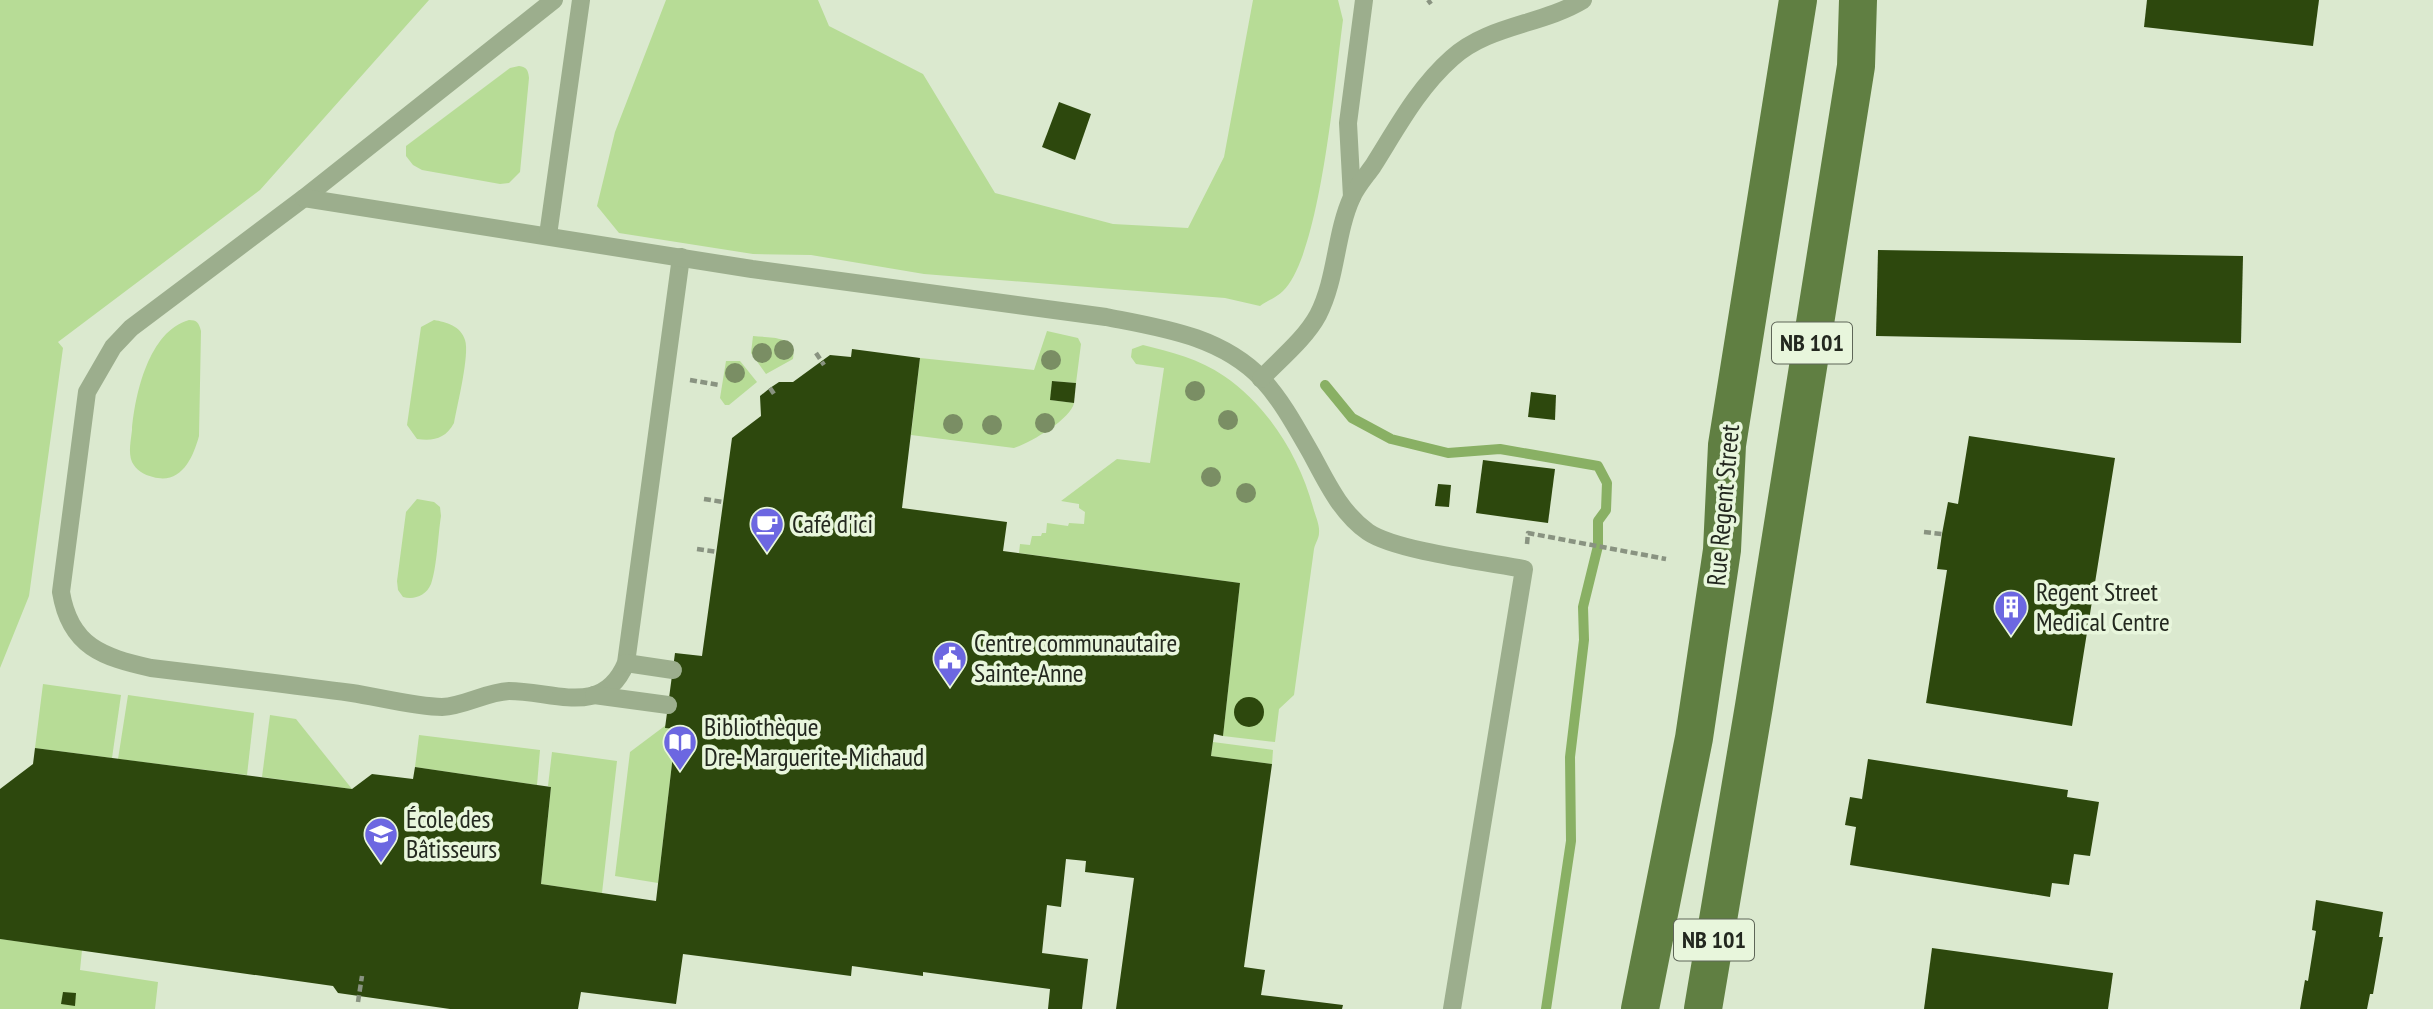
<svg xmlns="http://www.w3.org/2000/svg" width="2433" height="1009" font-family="'PT Sans Narrow',sans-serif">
	<rect width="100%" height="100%" fill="#dbe9cf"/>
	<g fill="#b7dc96">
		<polygon points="0,0 429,0 260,190 58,342 63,348 29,596 0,668"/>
		<path d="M666,0H818L829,26L923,74L995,193L1113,224L1188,228L1224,157L1253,0H1338L1343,20C1335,78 1321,254 1283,291C1277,297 1267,301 1260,306L1225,298L924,274L811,255L753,254L619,233L597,206L615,132Z"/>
		<path d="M519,66C527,67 528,70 529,78L520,172L509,183L500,184L422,170L413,165L406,156V146L510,68Z"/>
		<path d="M189,320C197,320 199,323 201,331L199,436C193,458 181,485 153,477C144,475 136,470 132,462C128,452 131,440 132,430C135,394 149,331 189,320Z"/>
		<path d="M434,320C446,322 461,326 465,340C470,354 457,406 454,423C445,439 434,441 417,439L407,425L421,327Z"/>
		<path d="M1047,331L1078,338L1081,344L1076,383L1052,381L1051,400L1074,403C1071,419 1030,443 1014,448L911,435L920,358L1034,370Z"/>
		<path d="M753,336C770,338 797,335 793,359L766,374L751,353Z"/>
		<path d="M1143,345C1172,352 1199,359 1224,376C1268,406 1299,456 1313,507C1315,515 1320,525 1319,533C1319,538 1315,544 1314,549L1294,695L1279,709L1275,742L1223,736L1240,583L1019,553L1020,544L1030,545L1032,536H1041L1042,533H1046L1047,523L1068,526L1069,523L1084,524L1085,512L1079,508V504L1061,501L1117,459L1150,463L1164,368L1136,364L1131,357L1132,349Z"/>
		<polygon points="726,361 740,361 757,382 729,405 725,405 720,398"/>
		<path d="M417,499L434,502L440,507L441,516C438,535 437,567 431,584C426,596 414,600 403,597L398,590L397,581L406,512Z"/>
		<polygon points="43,684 121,695 112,758 35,748"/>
		<polygon points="128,695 254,713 247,775 118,759"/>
		<polygon points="270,715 296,719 352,789 262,777"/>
		<polygon points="666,725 666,728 676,729 658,883 615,876 630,752"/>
		<polygon points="419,735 540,750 537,785 415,767"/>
		<polygon points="1213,742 1273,750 1272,764 1211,756"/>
		<polygon points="552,752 617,761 602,893 541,884 551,787 548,786"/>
		<polygon points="0,939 82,950 80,970 158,982 155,1009 0,1009"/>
	</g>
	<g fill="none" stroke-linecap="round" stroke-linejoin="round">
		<polyline stroke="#89b064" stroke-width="10" points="1325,385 1352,418 1391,439 1448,453 1500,449 1598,466 1607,483 1606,510 1598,521 1598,546 1583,607 1584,640 1570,757 1571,841 1546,1009"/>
	</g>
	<g fill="#2d480d">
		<polygon points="2147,0 2319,0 2313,46 2144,27"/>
		<polygon points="1059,102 1091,114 1075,160 1042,147"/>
		<polygon points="1878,250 2243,256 2241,343 1876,336"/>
		<polygon points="852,349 920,358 902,508 1007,522 1003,551 1240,583 1223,736 1214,734 1211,756 1272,764 1244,967 1265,970 1261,995 1343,1005 1342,1009 1116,1009 1134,878 1085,872 1086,861 1066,859 1061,907 1047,905 1042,953 1088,959 1082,1009 1048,1009 1050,989 923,972 923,976 852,966 851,976 683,954 676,1004 581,992 578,1009 450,1009 338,993 333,986 0,939 0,789 33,764 35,748 352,789 372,774 413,779 415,767 551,787 541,884 656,901 676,729 665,728 675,653 702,656 732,438 761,416 760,396 770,388 779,382 793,382 830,355 851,357"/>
		<polygon points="1052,381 1076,383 1074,403 1050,400"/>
		<polygon points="1531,392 1556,395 1555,420 1528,417"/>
		<polygon points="1969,436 2115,458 2072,726 1926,703 1947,570 1937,569 1942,534 1948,502 1958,504"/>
		<polygon points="1483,460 1555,469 1548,523 1476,513"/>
		<polygon points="1438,484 1451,485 1449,507 1435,506"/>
		<circle cx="1249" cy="712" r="15"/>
		<polygon points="1868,759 2068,790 2067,797 2099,802 2090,856 2074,854 2069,885 2052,883 2050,897 1850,865 1856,827 1845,825 1850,797 1862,799"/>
		<polygon points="2316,900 2383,912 2379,937 2383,937 2373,994 2370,994 2367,1009 2300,1009 2305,980 2308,981 2316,931 2312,930"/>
		<polygon points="1932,948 2113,973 2108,1009 1924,1009"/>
		<polygon points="63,992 76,993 75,1006 61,1004"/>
	</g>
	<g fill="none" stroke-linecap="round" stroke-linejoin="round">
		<g stroke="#899381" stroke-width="4.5" stroke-dasharray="7 3.5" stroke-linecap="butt">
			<polyline points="1428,0 1431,4"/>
			<polyline points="816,353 824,365"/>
			<polyline points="690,380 719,385"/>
			<polyline points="770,388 774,394"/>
			<polyline points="704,499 723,502"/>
			<polyline points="1924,532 1942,534"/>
			<polyline points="1527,544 1528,533 1666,559"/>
			<polyline points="697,549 717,552"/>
			<polyline points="358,1002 362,976"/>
		</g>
		<g stroke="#9cae8d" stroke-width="18">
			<path d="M554,0L304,198L131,328L113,347L87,392L61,592C70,647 103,657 151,668C218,676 285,684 352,693C378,697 417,707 442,707C465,706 486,692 509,691C554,691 603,718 626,663L681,257"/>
			<polyline points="1352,197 1348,123 1364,0"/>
			<path d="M304,198L752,269L1106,317C1162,328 1221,336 1262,379C1283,402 1297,429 1312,455C1327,483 1341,513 1368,532C1396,551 1487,562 1524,569L1452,1009"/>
			<polyline points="548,235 581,0"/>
			<path d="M1261,379C1280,359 1305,339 1318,315C1337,278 1335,234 1352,197C1357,186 1366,176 1373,166C1397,128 1418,88 1452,58C1488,25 1542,25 1583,0"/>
			<polyline points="626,663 673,670"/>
			<polyline points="594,695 668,705"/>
		</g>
		<g stroke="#607f42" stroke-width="38">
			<polyline points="1640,1009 1694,738 1722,550 1727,445 1798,0"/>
			<polyline points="1703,1009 1754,706 1856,66 1858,0"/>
		</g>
	</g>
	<g fill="#7a8e64">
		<circle cx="784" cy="350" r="10"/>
		<circle cx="762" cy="353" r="10"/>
		<circle cx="1051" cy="360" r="10"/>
		<circle cx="735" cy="373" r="10"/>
		<circle cx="1195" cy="391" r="10"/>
		<circle cx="1228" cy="420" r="10"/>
		<circle cx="1045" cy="423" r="10"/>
		<circle cx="953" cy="424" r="10"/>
		<circle cx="992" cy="425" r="10"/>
		<circle cx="1211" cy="477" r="10"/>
		<circle cx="1246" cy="493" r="10"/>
	</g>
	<defs>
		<g id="cafe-pin" transform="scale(1.75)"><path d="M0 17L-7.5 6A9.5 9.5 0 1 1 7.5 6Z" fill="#6c67e1" stroke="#e8f6dc"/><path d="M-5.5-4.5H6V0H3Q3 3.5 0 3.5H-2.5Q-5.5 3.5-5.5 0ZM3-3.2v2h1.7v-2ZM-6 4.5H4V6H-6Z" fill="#fff"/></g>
		<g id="building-pin" transform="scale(1.75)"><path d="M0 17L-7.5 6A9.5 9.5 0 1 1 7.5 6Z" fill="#6c67e1" stroke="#e8f6dc"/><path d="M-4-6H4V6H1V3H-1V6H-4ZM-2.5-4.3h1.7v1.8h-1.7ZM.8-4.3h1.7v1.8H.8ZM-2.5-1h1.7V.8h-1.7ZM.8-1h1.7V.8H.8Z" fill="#fff"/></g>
		<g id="civic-pin" transform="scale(1.75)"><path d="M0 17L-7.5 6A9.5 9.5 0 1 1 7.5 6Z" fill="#6c67e1" stroke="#e8f6dc"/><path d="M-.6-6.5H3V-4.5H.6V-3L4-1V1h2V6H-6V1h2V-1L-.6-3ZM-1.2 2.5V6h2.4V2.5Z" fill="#fff"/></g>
		<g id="library-pin" transform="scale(1.75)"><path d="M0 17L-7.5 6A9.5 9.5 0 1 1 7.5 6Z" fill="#6c67e1" stroke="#e8f6dc"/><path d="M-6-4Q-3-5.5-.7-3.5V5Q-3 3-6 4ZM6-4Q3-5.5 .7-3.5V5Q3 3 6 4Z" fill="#fff"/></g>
		<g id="school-pin" transform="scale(1.75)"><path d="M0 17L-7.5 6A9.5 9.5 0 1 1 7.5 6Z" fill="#6c67e1" stroke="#e8f6dc"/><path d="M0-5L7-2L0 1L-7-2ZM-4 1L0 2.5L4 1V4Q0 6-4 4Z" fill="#fff"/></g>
	</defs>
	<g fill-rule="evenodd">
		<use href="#cafe-pin" x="767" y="524"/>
		<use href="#building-pin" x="2011" y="607"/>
		<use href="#civic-pin" x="950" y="658"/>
		<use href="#library-pin" x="680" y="742"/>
		<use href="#school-pin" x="381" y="834"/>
	</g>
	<g text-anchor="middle" stroke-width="7" stroke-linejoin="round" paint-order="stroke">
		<g fill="#e8f6dc" stroke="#5e6658" stroke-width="2">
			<rect x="1772" y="322.5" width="80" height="41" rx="5"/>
			<rect x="1674" y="919.5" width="80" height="41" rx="5"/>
		</g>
		<g font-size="24" font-weight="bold" fill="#23281f">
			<text x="1812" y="351">NB 101</text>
			<text x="1714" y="948">NB 101</text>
		</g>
		<g font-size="26" fill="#23281f" stroke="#e8f6dc">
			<text transform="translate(1723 505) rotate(-85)" y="9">Rue Regent Street</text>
		</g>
		<g font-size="26" fill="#23281f" stroke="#e8f6dc" text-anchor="start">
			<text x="792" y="533">Café d'ici</text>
			<text x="2036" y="601">Regent Street<tspan x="2036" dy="30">Medical Centre</tspan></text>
			<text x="974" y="652">Centre communautaire<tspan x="974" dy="30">Sainte-Anne</tspan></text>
			<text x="704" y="736">Bibliothèque<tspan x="704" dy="30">Dre-Marguerite-Michaud</tspan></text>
			<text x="406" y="828">École des<tspan x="406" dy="30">Bâtisseurs</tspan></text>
		</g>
	</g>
</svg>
